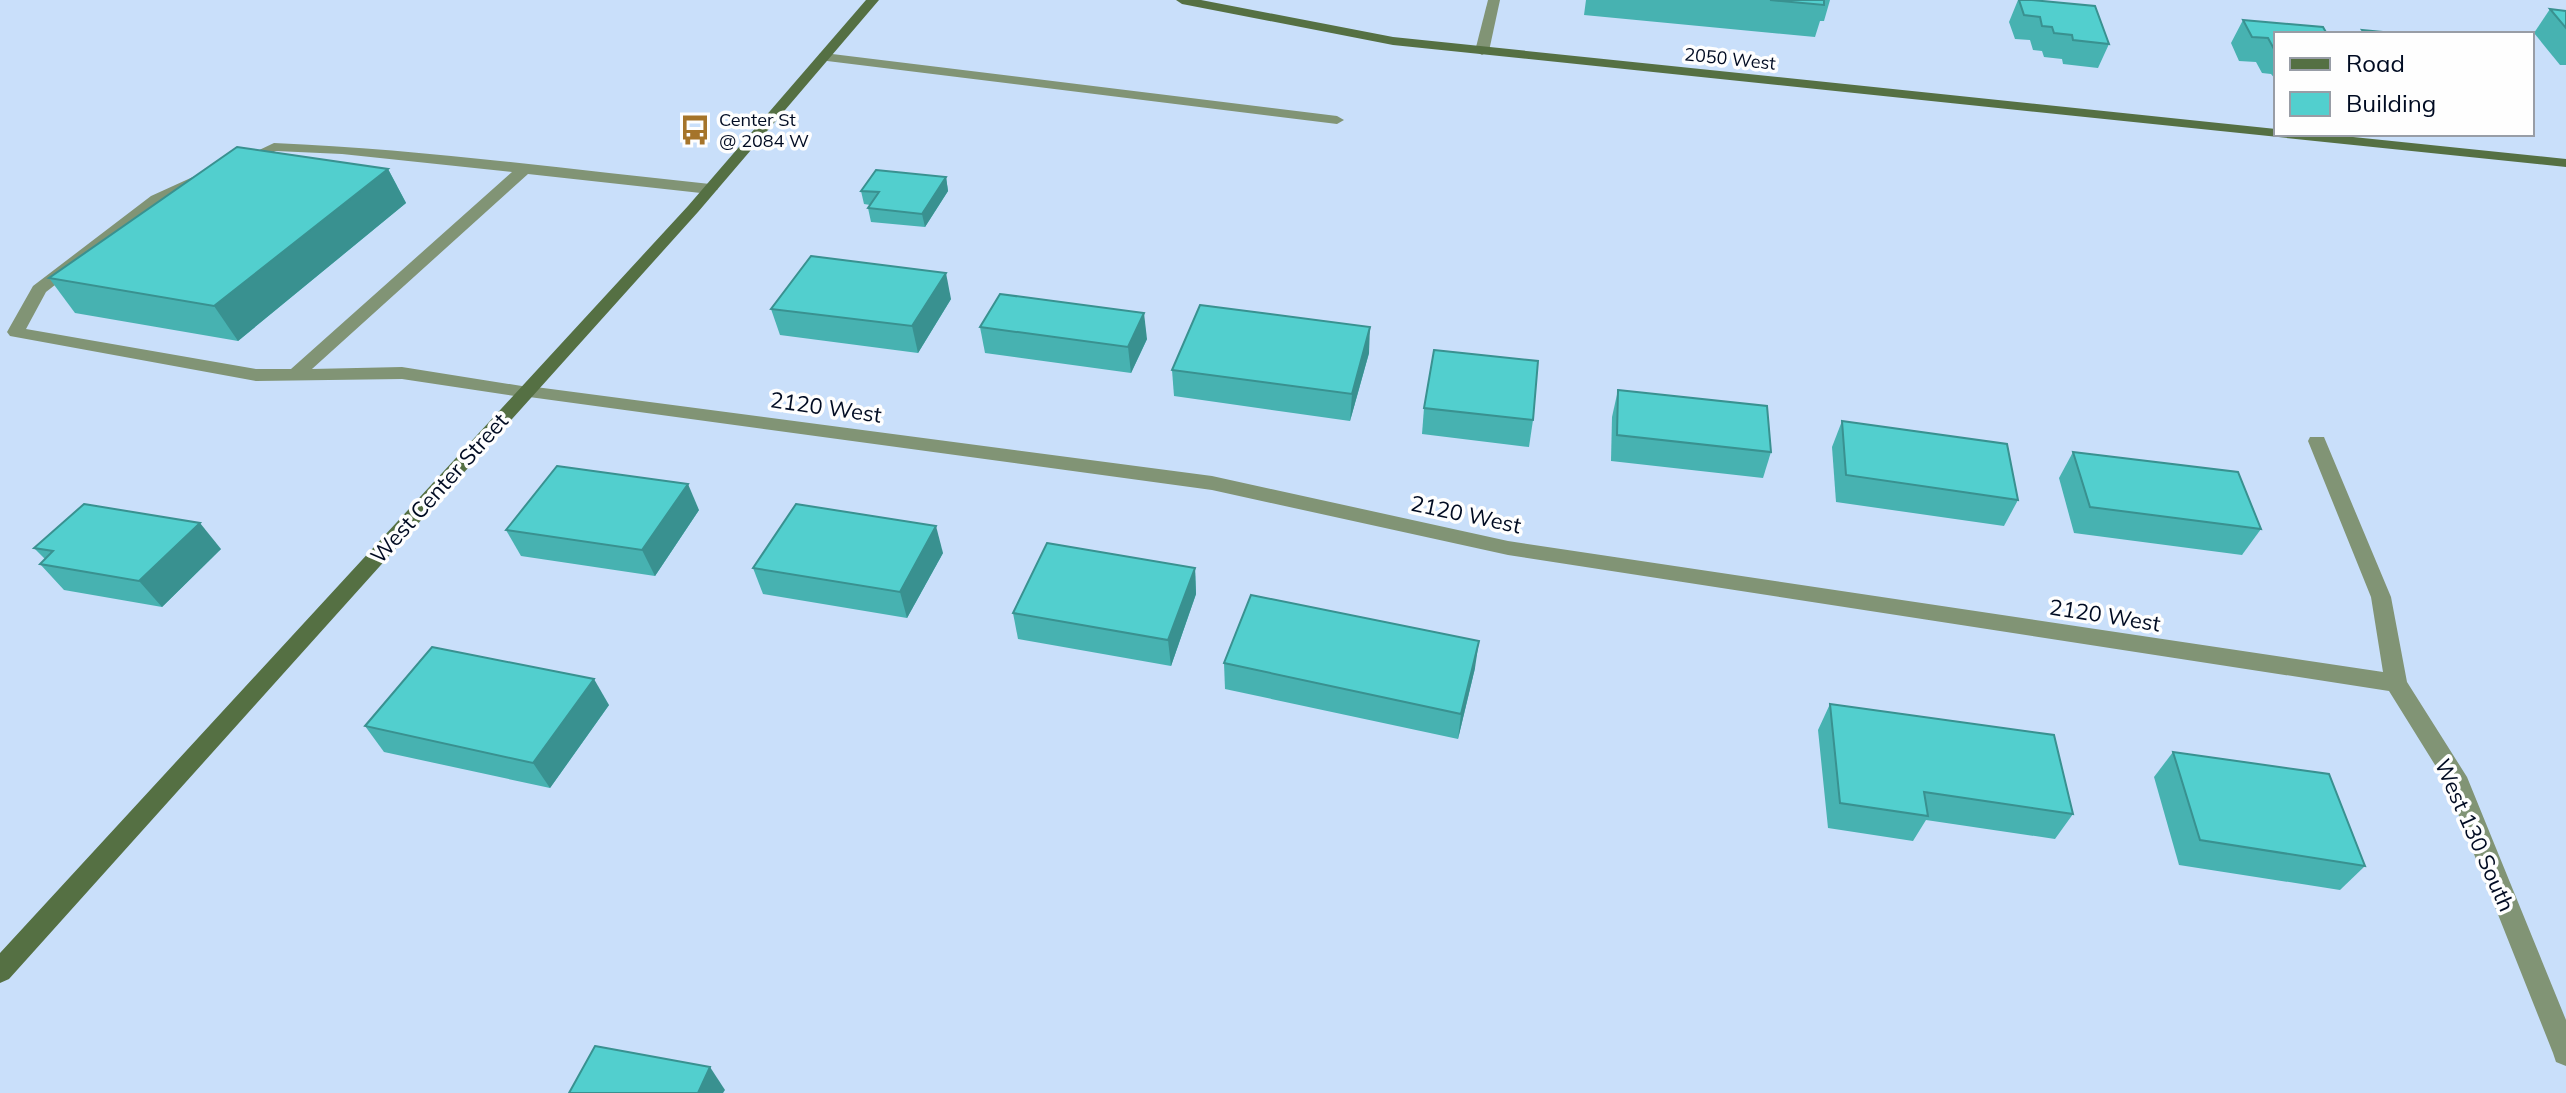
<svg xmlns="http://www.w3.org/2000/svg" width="2566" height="1093" font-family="Mulish,sans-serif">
	<rect width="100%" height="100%" fill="#c9dffa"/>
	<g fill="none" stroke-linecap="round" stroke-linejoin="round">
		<g fill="#819475" fill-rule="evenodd">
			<polygon points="824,53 1337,116 1344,120 1337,124 819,60 819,54"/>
			<path d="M274,143C420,149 565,169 710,184L718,189L710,194L528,174L312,369L402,367L534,388L537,392L528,398L402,379L256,381L10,336L7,332L33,286L151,196L195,176L203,181L200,184L161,202L46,292L26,329L256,369H291L512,172L342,154L276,151L243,165L236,161Z"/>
		</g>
		<g fill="#819475" fill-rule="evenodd">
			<polygon points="1488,0 1500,0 1489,51 1482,55 1475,51"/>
			<polygon points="528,386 1212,476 1508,541 2383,672 2371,597 2308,441 2310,437 2324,437 2391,597 2407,682 2467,777 2566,1020 2566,1066 2556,1062 2553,1053 2445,781 2389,691 1508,555 1212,490 522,396 519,392"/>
		</g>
		<g fill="#557043" fill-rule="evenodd">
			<polygon points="866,0 879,0 698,212 9,979 0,983 0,953 688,206"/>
			<polygon points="1176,0 1201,0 1393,37 2276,129 2276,134 2324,134 2566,159 2566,167 1393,45 1182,4"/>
		</g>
	</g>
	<g fill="#47b2b1">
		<polygon points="1586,0 1830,0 1824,21 1820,21 1815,37 1584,15"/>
		<polygon points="2018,0 2032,0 2109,44 2098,68 2063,64 2062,59 2044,57 2042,51 2033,50 2030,40 2015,39 2009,22"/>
		<polygon points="2550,9 2566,11 2566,65 2560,65 2534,33"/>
		<polygon points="2243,20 2276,34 2276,80 2271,74 2262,73 2256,62 2239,61 2231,43"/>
		<polygon points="388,169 406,203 238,341 75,313 49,278"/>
		<polygon points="946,177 948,191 925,227 871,222 868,208 870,205 864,204 861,191"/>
		<polygon points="951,299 918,353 780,335 771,309"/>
		<polygon points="980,327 1147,339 1131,373 985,353"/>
		<polygon points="1369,353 1350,421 1174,396 1172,370"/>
		<polygon points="1618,390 1771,452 1763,478 1611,461 1612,417"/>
		<polygon points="1424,408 1533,420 1529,447 1422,434"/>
		<polygon points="1842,421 2018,500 2004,526 1836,502 1832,447"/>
		<polygon points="2073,452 2261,529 2242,555 2074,533 2059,478"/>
		<polygon points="699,510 655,576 521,556 506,530"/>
		<polygon points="34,548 221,549 162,607 64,590 40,564 45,559"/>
		<polygon points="943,553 907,618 763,594 753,568"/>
		<polygon points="1195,568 1196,594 1171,666 1018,639 1013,613"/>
		<polygon points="1224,663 1475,668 1458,739 1225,689"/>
		<polygon points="1830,704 2073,814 2055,839 1926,820 1913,841 1828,828 1818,730"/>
		<polygon points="609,705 550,788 384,752 365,726"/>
		<polygon points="2173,752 2365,866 2340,890 2179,865 2154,777"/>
	</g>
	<g fill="#399190">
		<polygon points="388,169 406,203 238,341 214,306"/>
		<polygon points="946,177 948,191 925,227 922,214"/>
		<polygon points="946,273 951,299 918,353 912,326"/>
		<polygon points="1144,313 1147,339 1131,373 1128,347"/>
		<polygon points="1370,327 1369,353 1350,421 1352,394"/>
		<polygon points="688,484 699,510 655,576 642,550"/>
		<polygon points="200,523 221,549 162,607 139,581"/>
		<polygon points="936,526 943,553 907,618 900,592"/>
		<polygon points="1195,568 1196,594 1171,666 1168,640"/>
		<polygon points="1479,641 1475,668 1458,739 1461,714"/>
		<polygon points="594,679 609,705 550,788 533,763"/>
		<polygon points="710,1067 725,1090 723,1093 698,1093"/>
	</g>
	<g fill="#52cfce" stroke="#399190" stroke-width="2">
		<polygon points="1770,0 1824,0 1824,5"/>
		<polygon points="2019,0 2032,0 2095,6 2109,44 2073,40 2072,35 2054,33 2052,27 2042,26 2040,17 2024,15"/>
		<polygon points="2550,9 2566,11 2566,28"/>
		<polygon points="2243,20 2323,27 2327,34 2276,34 2276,49 2274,49 2268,38 2252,37"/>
		<polygon points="2362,30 2404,34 2365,34"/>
		<polygon points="237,147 388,169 214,306 49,278"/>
		<polygon points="876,170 946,177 922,214 868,208 879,192 861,191"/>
		<polygon points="811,256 946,273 912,326 771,309"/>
		<polygon points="1000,294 1144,313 1128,347 980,327"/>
		<polygon points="1200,305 1370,327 1352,394 1172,370"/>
		<polygon points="1434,350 1538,361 1533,420 1424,408"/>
		<polygon points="1618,390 1767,406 1771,452 1617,435"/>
		<polygon points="1842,421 2007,444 2018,500 1846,475"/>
		<polygon points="2073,452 2238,472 2261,529 2090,507"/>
		<polygon points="557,466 688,484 642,550 506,530"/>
		<polygon points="84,504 200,523 139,581 40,564 53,551 34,548"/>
		<polygon points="796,504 936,526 900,592 753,568"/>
		<polygon points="1047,543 1195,568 1168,640 1013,613"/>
		<polygon points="1251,595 1479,641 1461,714 1224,663"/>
		<polygon points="432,647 594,679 533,763 365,726"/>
		<polygon points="1830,704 2054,735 2073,814 1924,792 1928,816 1840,803"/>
		<polygon points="2173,752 2329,774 2365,866 2200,840"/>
		<polygon points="595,1046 710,1067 698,1093 569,1093"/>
	</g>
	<defs>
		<g id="bus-bare" transform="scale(2.4)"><path d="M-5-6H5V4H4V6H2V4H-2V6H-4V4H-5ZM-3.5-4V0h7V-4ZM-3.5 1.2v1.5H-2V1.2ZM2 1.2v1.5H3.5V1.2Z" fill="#a5742a" stroke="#fefefe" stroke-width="2.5" paint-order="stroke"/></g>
	</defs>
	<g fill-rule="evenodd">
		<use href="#bus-bare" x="695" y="130"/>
	</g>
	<g text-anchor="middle" stroke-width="7" stroke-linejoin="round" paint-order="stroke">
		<g font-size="18" fill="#000b22" stroke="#fefefe">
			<text transform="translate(1730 59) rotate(6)" y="6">2050 West</text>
		</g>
		<g font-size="18" fill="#000b22" stroke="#fefefe" text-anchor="start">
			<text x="719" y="126">Center St<tspan x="719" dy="21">@ 2084 W</tspan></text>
		</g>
		<g font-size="22" fill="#000b22" stroke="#fefefe">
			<text transform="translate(826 407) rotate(8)" y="8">2120 West</text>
			<text transform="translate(439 488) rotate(-48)" y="8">West Center Street</text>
			<text transform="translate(1466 514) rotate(12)" y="8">2120 West</text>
			<text transform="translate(2105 615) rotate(9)" y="8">2120 West</text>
			<text transform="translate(2475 835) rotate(66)" y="8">West 130 South</text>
		</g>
	</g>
	<rect x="2274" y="32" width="260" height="104" fill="#fefefe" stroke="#989da6" stroke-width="2"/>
	<rect x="2290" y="58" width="40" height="12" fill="#557043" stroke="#989da6" stroke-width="2"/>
	<text x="2346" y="72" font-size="24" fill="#000b22">Road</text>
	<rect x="2290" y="92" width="40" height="24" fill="#52cfce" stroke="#989da6" stroke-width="2"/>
	<text x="2346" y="112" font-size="24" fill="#000b22">Building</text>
</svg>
